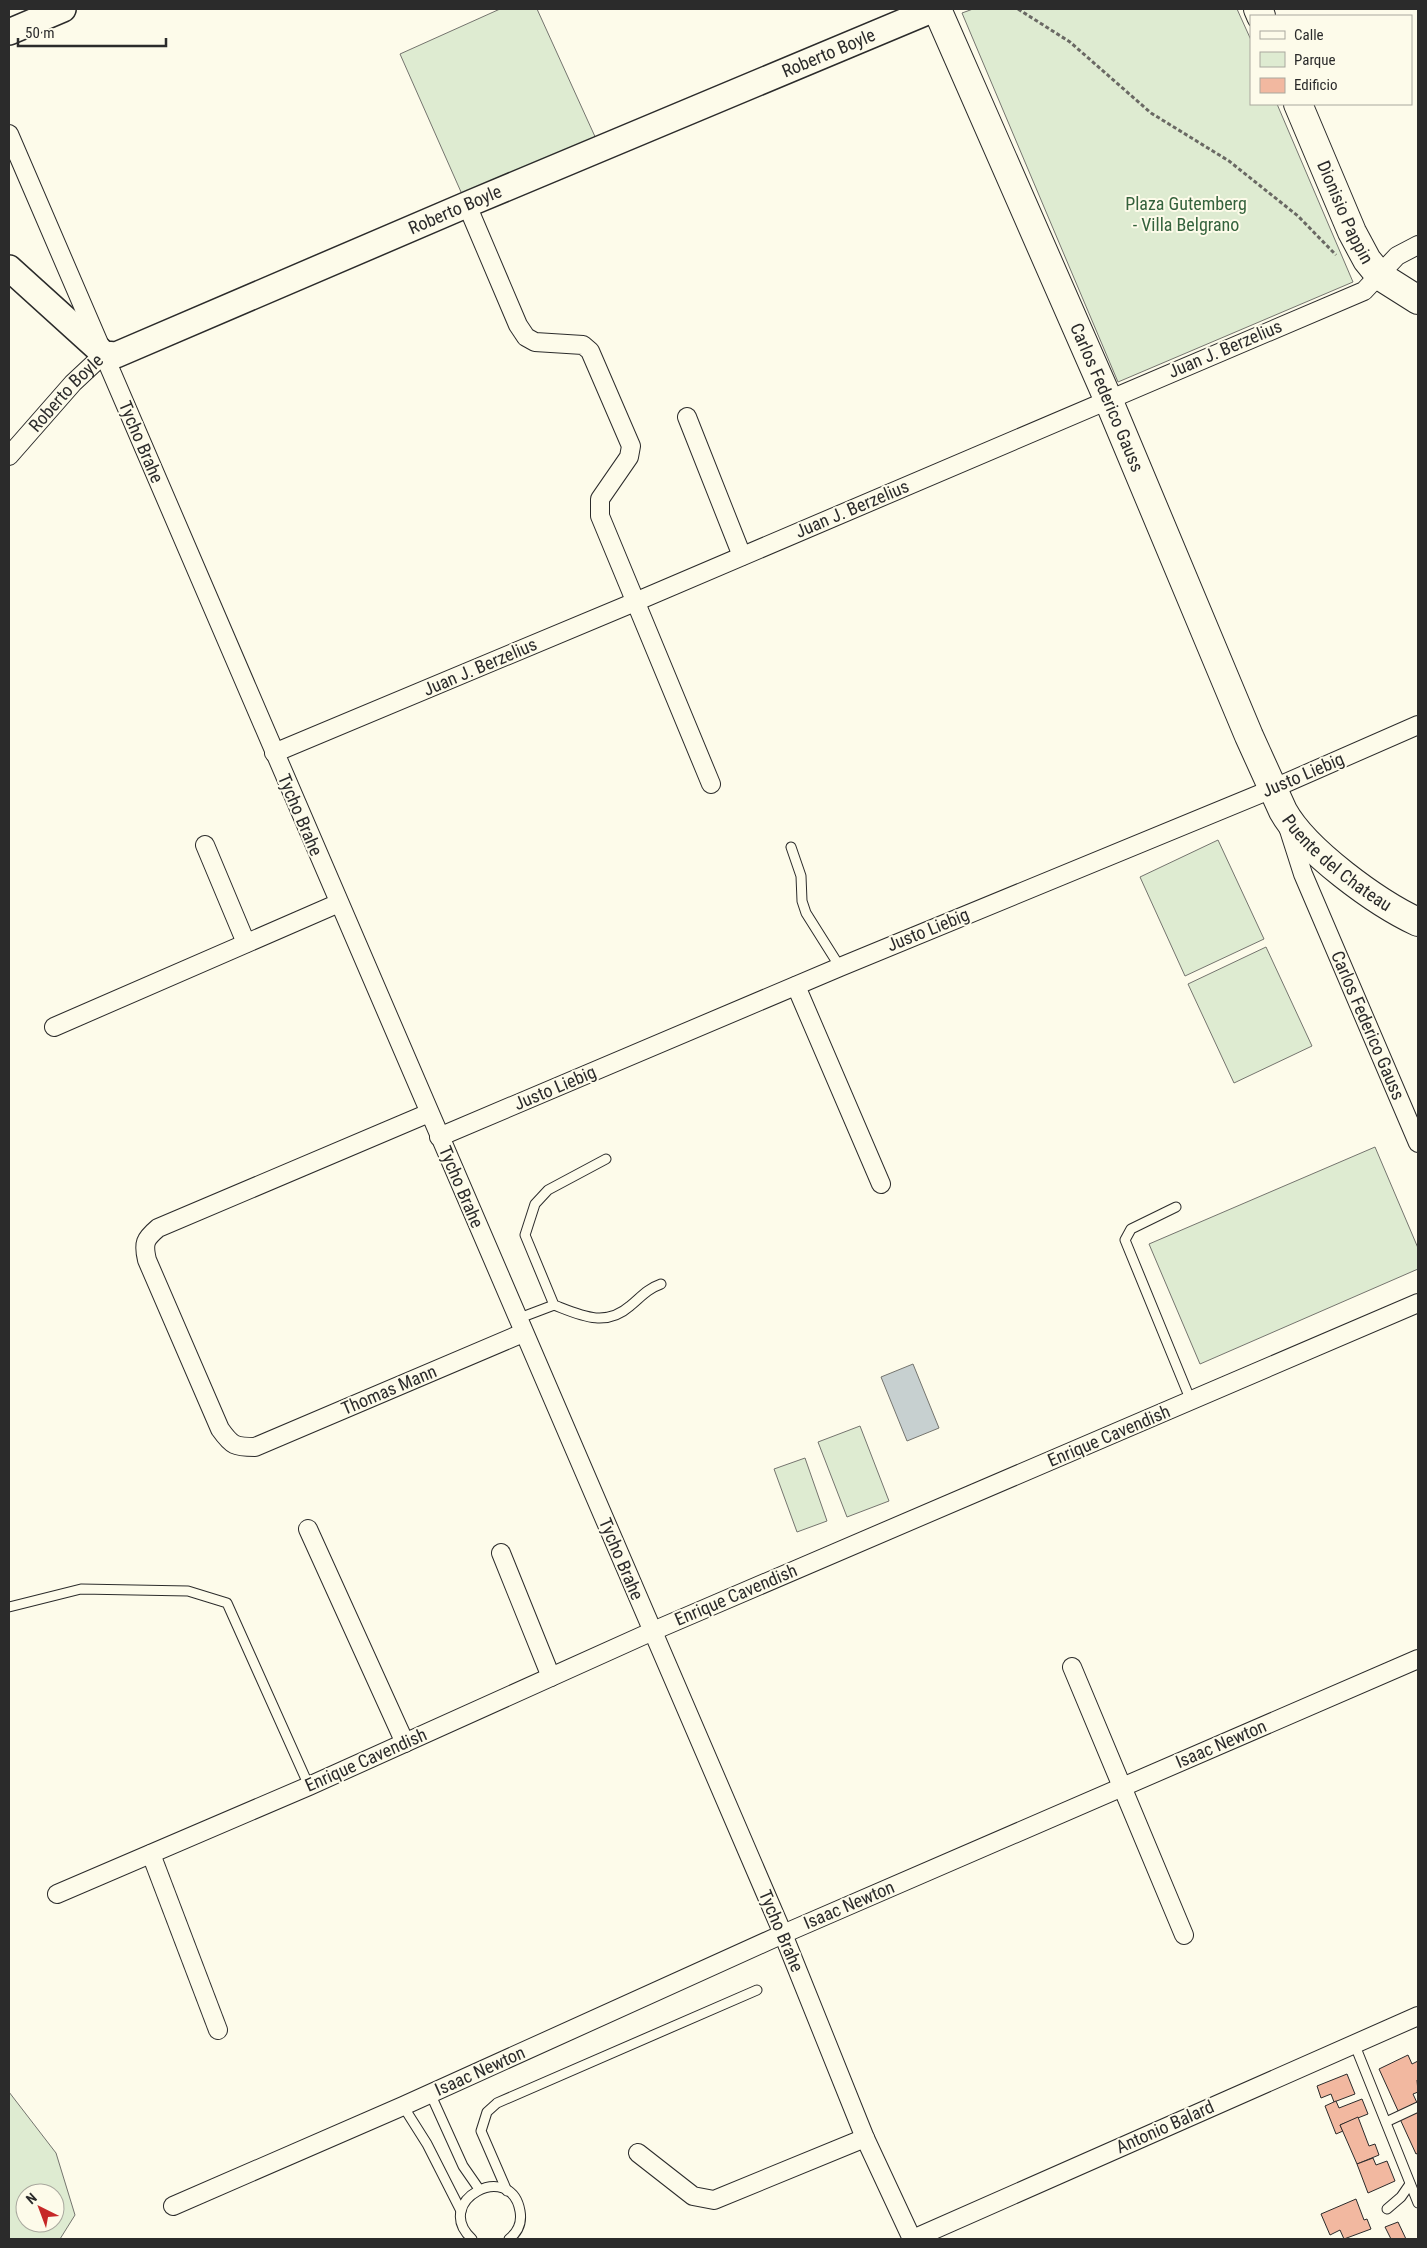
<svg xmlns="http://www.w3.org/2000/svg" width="1427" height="2248" font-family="'Roboto Condensed',sans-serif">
	<rect width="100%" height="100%" fill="#fdfbea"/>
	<g fill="#deebd1" stroke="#74746e" fill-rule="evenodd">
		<polygon points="500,9 537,9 597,141 465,201 400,54"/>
		<polygon points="973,9 1237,9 1251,40 1251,104 1277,104 1353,282 1118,382 962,13"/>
		<polygon points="1218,840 1264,939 1185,976 1140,877"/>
		<polygon points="1266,947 1312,1046 1234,1083 1188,984"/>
		<polygon points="1375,1147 1418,1248 1418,1269 1200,1364 1149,1244"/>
		<polygon points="860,1426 889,1501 847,1517 818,1442"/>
		<polygon points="805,1458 827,1521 797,1532 774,1469"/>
		<path d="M9,2092L56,2153L75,2215L60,2239H9ZM25,2193H55V2223H25Z"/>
	</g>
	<polygon fill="#c7d0d0" stroke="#74746e" points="913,1364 939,1428 907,1441 881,1377"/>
	<g fill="#f2b8a0" stroke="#2b2b2b">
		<polygon points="1408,2055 1412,2064 1418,2061 1418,2079 1417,2080 1418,2092 1413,2094 1418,2105 1399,2113 1379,2069"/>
		<polygon points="1347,2074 1355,2094 1334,2102 1331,2094 1321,2098 1317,2086"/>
		<polygon points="1362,2099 1368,2114 1340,2125 1343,2131 1336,2134 1325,2106 1336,2101 1339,2108"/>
		<polygon points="1418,2110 1418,2153 1416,2154 1400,2119"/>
		<polygon points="1358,2117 1369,2146 1375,2144 1379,2155 1357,2164 1340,2125"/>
		<polygon points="1373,2158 1376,2165 1387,2161 1395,2181 1368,2193 1357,2164"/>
		<polygon points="1356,2199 1364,2220 1367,2219 1371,2229 1344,2239 1340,2230 1330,2235 1321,2214"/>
		<polygon points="1398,2222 1406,2239 1391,2239 1385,2227"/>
	</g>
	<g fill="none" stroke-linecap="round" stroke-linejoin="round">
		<g stroke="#2b2b2b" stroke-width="11">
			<g id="service">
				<polyline points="791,847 801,876 802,901 806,913 840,967"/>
				<path d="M606,1159L548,1190L535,1204L525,1235L554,1305C580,1315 605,1328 630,1306C641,1297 647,1289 661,1284"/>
				<polyline points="1176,1207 1131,1229 1125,1240 1191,1401"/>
				<polyline points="517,1319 554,1305"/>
				<polyline points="9,1607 81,1589 188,1591 227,1603 309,1786"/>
				<polyline points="1354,2043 1418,2203"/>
				<polyline points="430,2093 463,2166 479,2189"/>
				<polyline points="403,2106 427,2144 461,2211"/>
				<polyline points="1386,2122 1418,2107"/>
				<polyline points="507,2191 481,2131 487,2112 497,2103 757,1990"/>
				<polyline points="1387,2209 1401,2197 1410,2184"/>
				<path d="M472,2239C431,2201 511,2159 520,2211C522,2222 518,2232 509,2239"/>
			</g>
		</g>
		<g stroke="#2b2b2b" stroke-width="20">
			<g id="minor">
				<polyline points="9,134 783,1934 865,2138 912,2239"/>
				<polyline points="467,205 518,325 526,337 535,342 583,345 590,351 631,446 629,457 600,499 600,516 711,784"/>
				<polyline points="687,417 742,556"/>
				<path id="s1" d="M9,456L73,383L104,354"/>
				<polyline points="274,753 635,602 1364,291 1397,256 1418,245"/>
				<path id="s2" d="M1288,827L1303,874L1418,1143"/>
				<polyline points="205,845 246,943"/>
				<polyline points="796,986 881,1184"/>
				<polyline points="54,1027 339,903"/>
				<path d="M429,1113L158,1228C145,1239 143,1243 147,1260L220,1429C232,1446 235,1447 255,1447L523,1333"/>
				<polyline points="439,1137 840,967 1272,789 1418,725"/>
				<polyline points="308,1529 405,1743"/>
				<polyline points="501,1553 551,1677"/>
				<polyline points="1072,1667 1184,1935"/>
				<polyline points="151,1854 218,2030"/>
				<polyline points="57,1894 309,1786 653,1631 1418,1303"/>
				<polyline points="638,2153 693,2196 714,2200 865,2138"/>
				<polyline points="173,2206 403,2106 783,1934 1418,1659"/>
				<polyline points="913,2239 1418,2016"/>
			</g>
		</g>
		<g stroke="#2b2b2b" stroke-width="28">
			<g id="secondary">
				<polyline points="9,32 63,9"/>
				<path id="s3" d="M9,268L104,354L116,355L473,202L934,9"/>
			</g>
		</g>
		<g stroke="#2b2b2b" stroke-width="30">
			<g id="primary">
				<path id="s4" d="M937,9L1108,399L1249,736L1283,811C1305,851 1377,903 1418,922"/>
				<polyline points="1258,9 1261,16"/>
				<path id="s5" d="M1298,104L1352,232L1367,260L1380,276L1418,300"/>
			</g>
		</g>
		<polyline stroke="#6a6964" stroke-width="3" stroke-dasharray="4 2.5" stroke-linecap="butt" points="1018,9 1070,42 1151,113 1229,161 1298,216 1336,255"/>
		<use href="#service" stroke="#fdfbea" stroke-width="9"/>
		<use href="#minor" stroke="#fdfbea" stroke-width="18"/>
		<use href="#secondary" stroke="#fdfbea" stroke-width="25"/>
		<use href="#primary" stroke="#fdfbea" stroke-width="28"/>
	</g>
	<g text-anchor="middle" stroke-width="4" stroke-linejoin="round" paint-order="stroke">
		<g font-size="18" fill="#2b2b2b" stroke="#fdfbea">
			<text dy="6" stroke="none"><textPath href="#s3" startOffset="914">Roberto Boyle</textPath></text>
			<text dy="6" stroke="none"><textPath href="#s3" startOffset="509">Roberto Boyle</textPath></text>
			<text dy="6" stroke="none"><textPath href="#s5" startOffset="118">Dionisio Pappin</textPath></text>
			<text transform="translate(1225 349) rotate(-23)" y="6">Juan J. Berzelius</text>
			<text dy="6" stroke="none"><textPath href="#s1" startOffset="85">Roberto Boyle</textPath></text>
			<text dy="6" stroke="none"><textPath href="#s4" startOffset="424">Carlos Federico Gauss</textPath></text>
			<text transform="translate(141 442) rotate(67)" y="6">Tycho Brahe</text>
			<text transform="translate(852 509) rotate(-23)" y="6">Juan J. Berzelius</text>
			<text transform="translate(480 667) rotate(-23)" y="6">Juan J. Berzelius</text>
			<text transform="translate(1303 775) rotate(-23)" y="6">Justo Liebig</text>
			<text transform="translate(300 815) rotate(67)" y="6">Tycho Brahe</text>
			<text dy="6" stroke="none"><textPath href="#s4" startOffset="949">Puente del Chateau</textPath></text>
			<text transform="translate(928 930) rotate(-22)" y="6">Justo Liebig</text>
			<text dy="6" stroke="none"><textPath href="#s2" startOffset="214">Carlos Federico Gauss</textPath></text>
			<text transform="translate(555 1088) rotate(-23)" y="6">Justo Liebig</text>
			<text transform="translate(461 1187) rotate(67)" y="6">Tycho Brahe</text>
			<text transform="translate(389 1390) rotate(-23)" y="6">Thomas Mann</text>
			<text transform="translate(1109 1436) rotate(-23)" y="6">Enrique Cavendish</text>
			<text transform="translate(621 1559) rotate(67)" y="6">Tycho Brahe</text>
			<text transform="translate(736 1595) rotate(-23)" y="6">Enrique Cavendish</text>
			<text transform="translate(1221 1744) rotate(-23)" y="6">Isaac Newton</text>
			<text transform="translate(366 1760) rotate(-24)" y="6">Enrique Cavendish</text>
			<text transform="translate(849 1905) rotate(-23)" y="6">Isaac Newton</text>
			<text transform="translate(781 1931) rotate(67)" y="6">Tycho Brahe</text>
			<text transform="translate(480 2071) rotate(-24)" y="6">Isaac Newton</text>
			<text transform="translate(1165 2127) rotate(-24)" y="6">Antonio Balard</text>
		</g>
		<g font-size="18" fill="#34623c" stroke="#fdfbea">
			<text x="1186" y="210">Plaza Gutemberg<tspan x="1186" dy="21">- Villa Belgrano</tspan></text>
		</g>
	</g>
	<rect width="1427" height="2248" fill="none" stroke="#2b2b2b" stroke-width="20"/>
	<rect x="1250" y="15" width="162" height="90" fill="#fdfbea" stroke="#a9a89e"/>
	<rect x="1260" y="31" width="25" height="8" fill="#fdfbea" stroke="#a9a89e"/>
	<text x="1294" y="40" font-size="15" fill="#2b2b2b">Calle</text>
	<rect x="1260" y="52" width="25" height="15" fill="#deebd1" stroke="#a9a89e"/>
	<text x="1294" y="65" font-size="15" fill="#2b2b2b">Parque</text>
	<rect x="1260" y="78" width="25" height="15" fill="#f2b8a0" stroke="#a9a89e"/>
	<text x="1294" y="90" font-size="15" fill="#2b2b2b">Edificio</text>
	<g transform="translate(40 2208) rotate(318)"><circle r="24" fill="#fdfbea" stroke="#a9a89e"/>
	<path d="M0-4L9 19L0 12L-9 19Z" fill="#c62828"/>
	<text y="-8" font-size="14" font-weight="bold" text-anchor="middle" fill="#2b2b2b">N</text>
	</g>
	<path d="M18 38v8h148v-8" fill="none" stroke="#2b2b2b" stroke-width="2.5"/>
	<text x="25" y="38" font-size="15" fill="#2b2b2b" stroke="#fdfbea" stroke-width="4" paint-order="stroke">50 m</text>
</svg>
